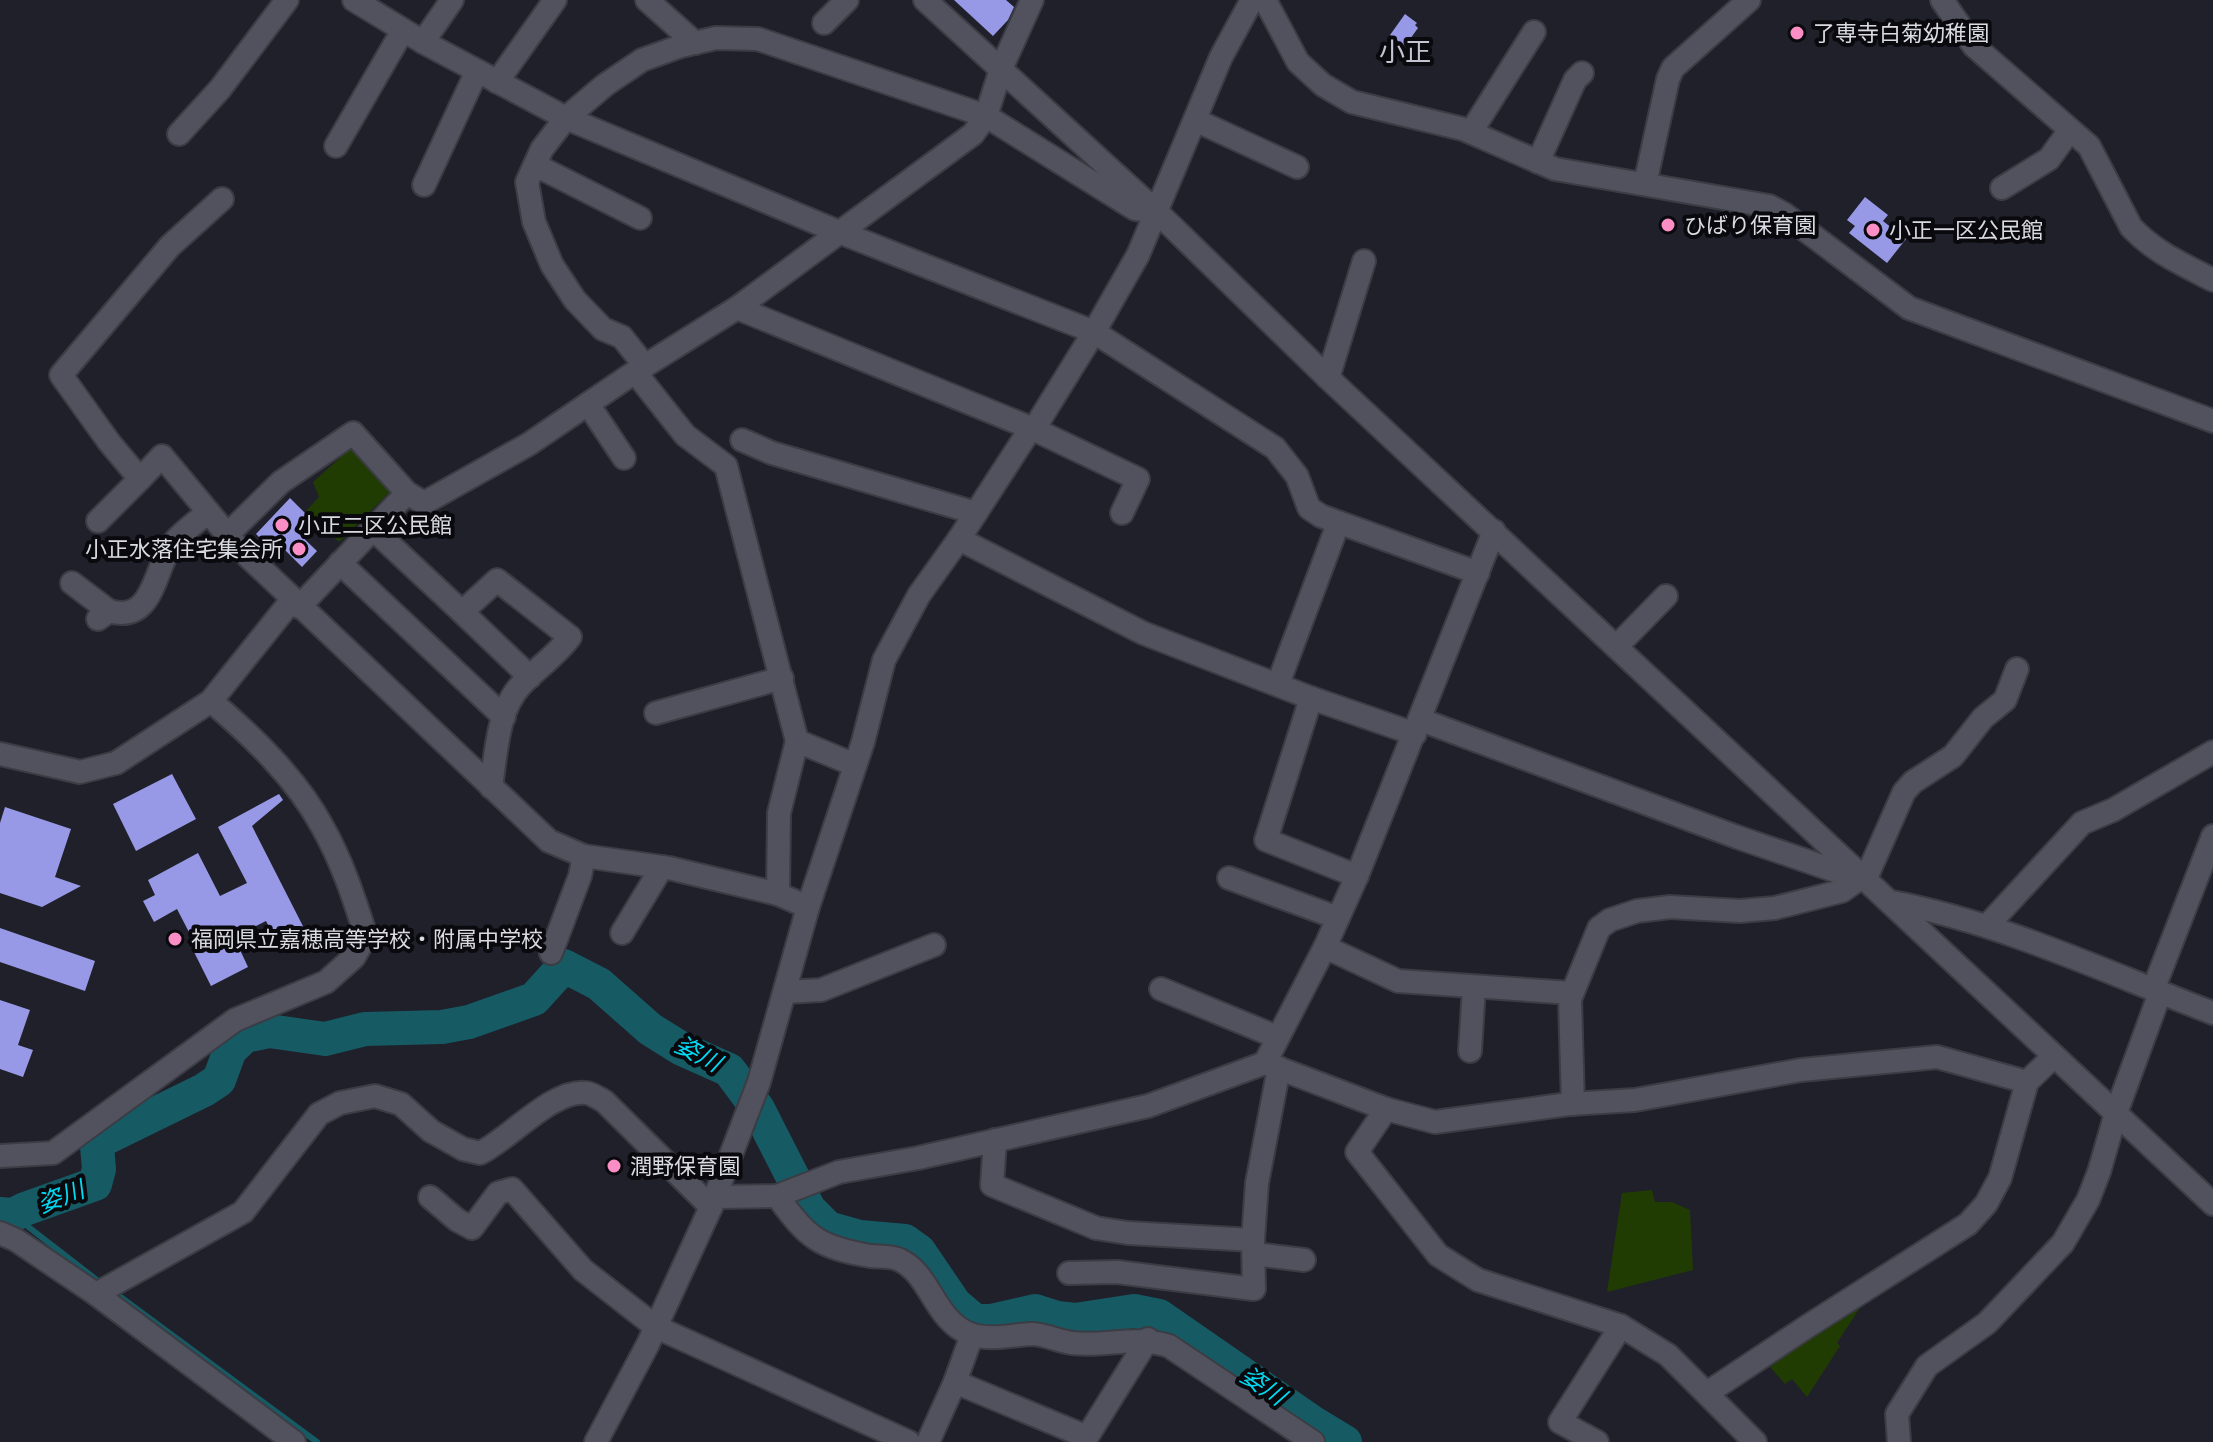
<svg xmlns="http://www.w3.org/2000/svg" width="2213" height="1442" font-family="Lato,'Noto Sans JP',sans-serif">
	<rect width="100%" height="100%" fill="#1f202a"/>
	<g fill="#213c03">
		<polygon points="351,448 355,449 392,490 339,542 306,511 319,497 313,482"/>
		<polygon points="1652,1190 1655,1202 1672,1202 1690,1210 1693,1270 1607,1292 1622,1193"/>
		<polygon points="1863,1303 1837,1343 1840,1346 1807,1397 1792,1379 1785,1384 1770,1367 1784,1357 1781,1352"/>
	</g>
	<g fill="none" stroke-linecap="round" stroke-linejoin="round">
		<g stroke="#165a64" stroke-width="6">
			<polyline points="13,1215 102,1284"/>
			<polyline points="111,1290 317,1442"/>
		</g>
		<polyline stroke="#165a64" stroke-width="34" points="0,1214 13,1215 25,1209 95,1184 99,1169 97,1146 104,1139 204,1090 219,1080 230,1050 245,1036 269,1031 325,1039 365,1029 442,1027 469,1022 534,999 564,966 599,984 650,1029 682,1049 729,1070 758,1109 809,1209 828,1228 860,1237 905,1241 919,1251 955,1304 975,1321 991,1321 1035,1311 1057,1318 1075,1320 1134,1311 1159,1316 1312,1422 1345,1442"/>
	</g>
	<g fill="#9799e6">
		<polygon points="954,0 1006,0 1014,7 1008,20 993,36"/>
		<polygon points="1405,14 1417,23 1415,25 1418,28 1405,46 1390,35"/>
		<polygon points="1865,197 1888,215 1883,221 1906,239 1887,263 1849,233 1855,226 1847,220"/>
		<polygon points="290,498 308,516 295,530 317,551 302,567 280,545 274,552 256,534"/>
		<polygon points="172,774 196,819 136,851 113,804"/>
		<polygon points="279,794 283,800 252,826 309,938 282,952 266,921 234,937 248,967 211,986 188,940 192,938 177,909 154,922 143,901 155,895 148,880 198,853 220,896 247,883 218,827"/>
		<polygon points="5,807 71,829 55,877 81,886 42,907 0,893 0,823"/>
		<polygon points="0,928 95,961 85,991 0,962"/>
		<polygon points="0,1000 30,1010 18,1045 33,1050 23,1077 0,1069"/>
	</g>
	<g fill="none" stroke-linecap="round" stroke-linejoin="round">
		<g stroke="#3b3c44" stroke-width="26">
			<g id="minor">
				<polyline points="354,0 423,42 566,118 839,232 1094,332 1275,448 1297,476 1309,508 1321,516 1478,573"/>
				<polyline points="647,0 695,43"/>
				<polyline points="925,0 1157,212 1328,378 2213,1204"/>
				<polyline points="1265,0 1298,62 1323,85 1352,102 1463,129 1555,169 1769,206 1784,214 1909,308 2213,421"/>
				<path d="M1942,0L1974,46L2089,146L2131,227C2154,252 2184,265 2213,280"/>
				<polyline points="824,23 847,0"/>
				<polyline points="423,42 452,0"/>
				<polyline points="497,82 555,0"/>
				<polyline points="1195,120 1297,167"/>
				<polyline points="1471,132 1534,32"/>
				<polyline points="179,134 220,89 287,0"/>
				<polyline points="336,146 403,30"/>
				<polyline points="1538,162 1575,80 1582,73"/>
				<polyline points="535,165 640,218"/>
				<polyline points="1645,184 1668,79 1673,68 1749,0"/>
				<polyline points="424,185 477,71"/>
				<polyline points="2002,188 2049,159 2070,130"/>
				<polyline points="222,199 170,246 61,375 109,442 140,479 162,456 235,544 549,841 584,856 669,868 778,894 808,907"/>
				<polyline points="737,308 1031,428 1138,479 1122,513"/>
				<polyline points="645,366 622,337 603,329 575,300 552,265 534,222 527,182 542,149 566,118 605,85 642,60 681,46 716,38 758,39 986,116 1135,209 1152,211"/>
				<polyline points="635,372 685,435 726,466 797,741 779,813 778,894"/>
				<polyline points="1328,378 1364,261"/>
				<polyline points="588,404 624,458"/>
				<polyline points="742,440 772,453 976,513"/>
				<polyline points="98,521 140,479"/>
				<path d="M373,529L462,612L497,580L570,637C556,656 537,668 521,685C497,710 496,755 491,787"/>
				<polyline points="227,535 281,482 353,433 407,493 424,503 529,444 635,372 737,308 973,134 986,116 1001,69 1032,0"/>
				<polyline points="959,539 1143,633 1311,698 1415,734"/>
				<polyline points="340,563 504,717"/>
				<polyline points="72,583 109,611"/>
				<polyline points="299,607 407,493"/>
				<polyline points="462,612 530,677"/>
				<path d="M98,619L109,611C153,624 154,571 171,546C179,534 197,522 208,512"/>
				<polyline points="1617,646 1666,596"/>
				<polyline points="1278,684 1338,524"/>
				<polyline points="1311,698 1266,840 1357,876"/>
				<polyline points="656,713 782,678"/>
				<polyline points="1421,720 1737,837 1859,879 1866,878 1904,792 1913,782 1953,756 1983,718 2005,700 2017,669"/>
				<polyline points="797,741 855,765"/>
				<polyline points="0,754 80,772 116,763 211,701 292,600"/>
				<polyline points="1229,878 1338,918"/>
				<path d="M1892,902C2003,923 2108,973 2213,1013"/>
				<polyline points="1987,926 2082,823 2113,810 2213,752"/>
				<polyline points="622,933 662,867"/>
				<polyline points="1325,947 1398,981 1572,993"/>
				<polyline points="551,953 580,876 584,856"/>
				<polyline points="1161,989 1277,1037"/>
				<polyline points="2153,990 2213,836"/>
				<polyline points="785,992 821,990 934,945"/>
				<polyline points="1470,1051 1474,987"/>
				<polyline points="1265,1063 1325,947 1357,876 1494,531"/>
				<polyline points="1573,1104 1570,999 1599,928 1610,920 1637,911 1670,907 1740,911 1775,908 1842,891 1859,879"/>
				<polyline points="1386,1109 1357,1152 1438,1255 1478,1280 1621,1326 1668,1355 1755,1442"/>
				<polyline points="995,1140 992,1185 1096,1228 1128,1233 1253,1240 1257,1183 1279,1068"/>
				<path d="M0,1156L53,1153L235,1020L326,982L354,957L366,936C354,898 342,861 322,826C296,778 252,736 211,701"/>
				<path d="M777,1196C808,1238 818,1247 870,1256C879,1257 892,1256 900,1260C931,1275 934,1320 970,1334C990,1341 1011,1335 1031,1334C1045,1334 1058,1341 1072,1343C1107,1347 1134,1335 1169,1346L1313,1442"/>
				<polyline points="430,1197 457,1220 472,1228 498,1193 512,1189 583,1270 656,1327 909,1442"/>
				<polyline points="715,1197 777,1196 839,1172 918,1158 1148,1106 1265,1063 1386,1109 1435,1122 1569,1104 1635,1100 1801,1070 1937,1057 2027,1082"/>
				<polyline points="0,1233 16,1240 96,1294 294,1442"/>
				<polyline points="1254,1254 1304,1260"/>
				<polyline points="1069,1273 1117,1272 1254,1289 1253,1240"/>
				<path d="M96,1294L243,1212L319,1114L340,1103L375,1096L401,1104L431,1131L463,1149L480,1153C511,1138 553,1088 587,1093C593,1094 599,1099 604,1101L711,1207"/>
				<polyline points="955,1382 972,1335"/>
				<polyline points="1707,1393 1808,1326 1968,1224 1986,1204 2000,1178 2027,1082 2054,1056"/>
				<polyline points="596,1442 648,1344 711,1207 759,1082 808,907 863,742 884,660 919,595 959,539 1031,428 1037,424 1094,332 1138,255 1221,57 1252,0"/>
				<polyline points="928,1442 955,1382 1087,1437 1148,1339"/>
				<polyline points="1597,1442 1560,1422 1621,1326"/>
				<polyline points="1899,1442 1897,1414 1927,1366 1987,1323 2063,1243 2088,1200 2099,1172 2116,1113 2160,993"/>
			</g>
		</g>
		<use href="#minor" stroke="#51525d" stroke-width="22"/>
	</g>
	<g fill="#fb8fc5" stroke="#0a0a0e" stroke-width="3">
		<circle cx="1797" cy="33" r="8"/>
		<circle cx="1668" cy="225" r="8"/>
		<circle cx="1873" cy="230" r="8"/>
		<circle cx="282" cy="525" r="8"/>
		<circle cx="299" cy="549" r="8"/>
		<circle cx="175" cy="939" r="8"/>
		<circle cx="614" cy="1166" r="8"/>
	</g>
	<g text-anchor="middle" stroke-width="8" stroke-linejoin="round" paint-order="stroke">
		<g font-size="22" fill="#dadbe2" stroke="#0a0a0e" text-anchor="start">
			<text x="1813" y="41">了専寺白菊幼稚園</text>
			<text x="1684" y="233">ひばり保育園</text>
			<text x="1889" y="238">小正一区公民館</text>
			<text x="298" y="533">小正二区公民館</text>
			<text x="283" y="557" text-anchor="end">小正水落住宅集会所</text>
			<text x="191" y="947">福岡県立嘉穂高等学校・附属中学校</text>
			<text x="630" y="1174">潤野保育園</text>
		</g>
		<g font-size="24" font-style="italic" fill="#00dbf5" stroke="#0a0a0e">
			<text transform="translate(698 1054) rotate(28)" y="8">姿川</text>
			<text transform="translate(61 1197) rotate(-21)" y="8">姿川</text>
			<text transform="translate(1263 1386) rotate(34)" y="8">姿川</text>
		</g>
		<g font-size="26" fill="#c4c5d3" stroke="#0a0a0e">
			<text x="1405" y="61">小正</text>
		</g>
	</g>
</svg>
